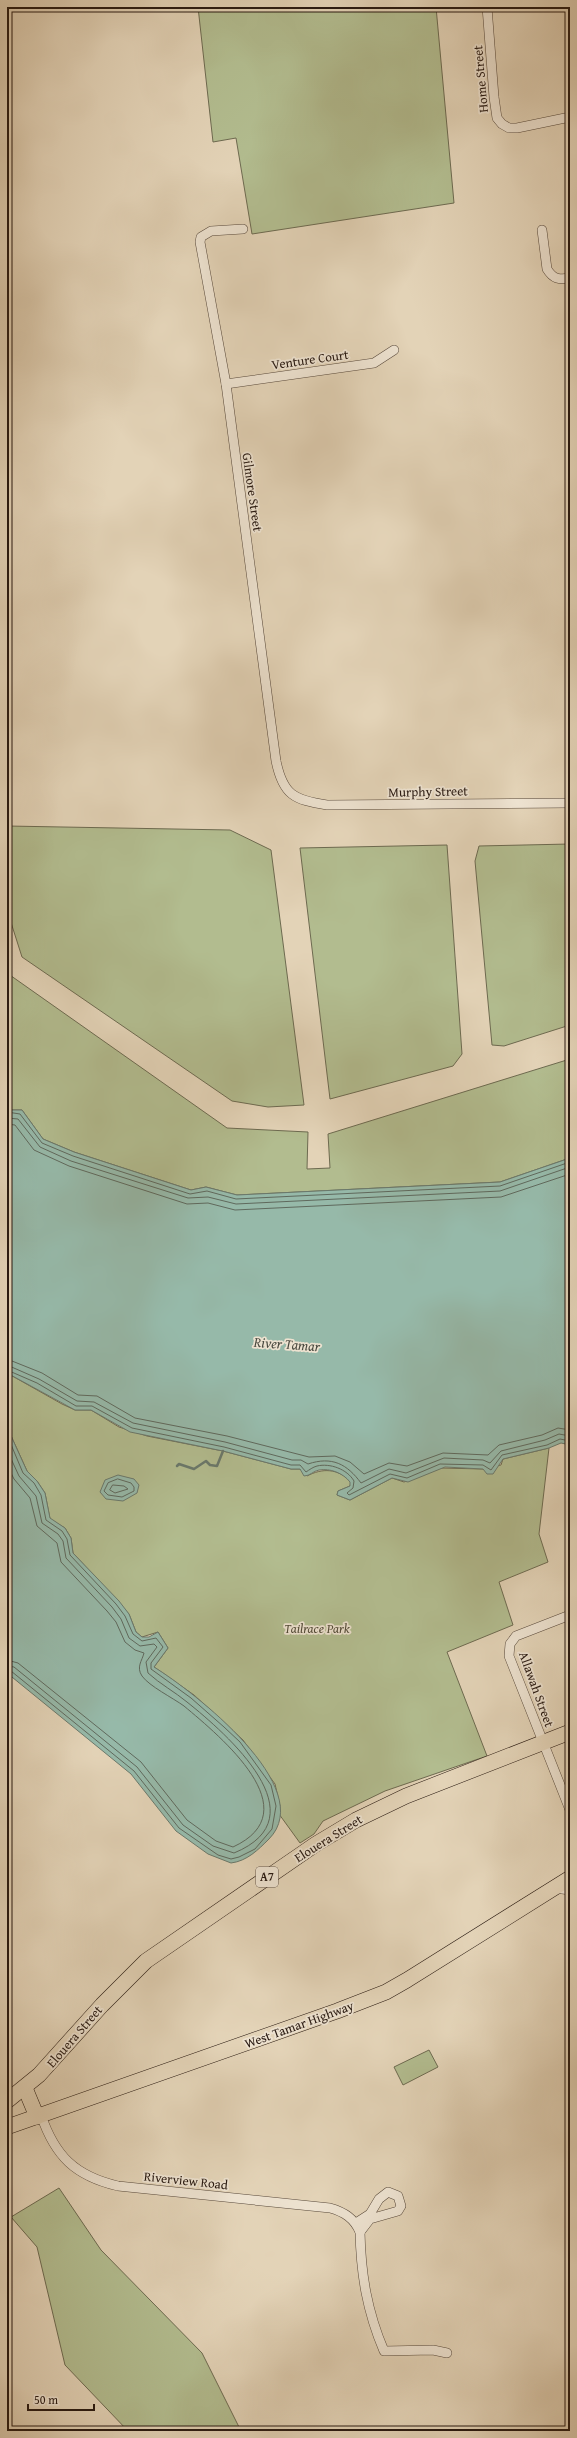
<svg xmlns="http://www.w3.org/2000/svg" width="577" height="2438" font-family="'Gentium Book Plus',serif">
	<rect width="100%" height="100%" fill="#e3d3b7"/>
	<filter id="stains"><feTurbulence type="fractalNoise" baseFrequency=".005" numOctaves="4"/><feColorMatrix values="0 0 0 0 .2 0 0 0 0 .09 0 0 0 0 .02 0 0 0 .5 -.17"/></filter>
	<radialGradient id="worn" r=".72"><stop offset=".6" stop-color="#630" stop-opacity="0"/><stop offset="1" stop-color="#630" stop-opacity=".3"/></radialGradient>
	<g fill="#b2bc8f" stroke="#6d6a50">
		<polygon points="198,7 436,7 454,203 252,234 236,138 213,142"/>
		<polygon points="7,826 230,830 271,850 304,1105 268,1107 232,1101 22,957 7,910"/>
		<polygon points="570,844 570,1025 504,1046 492,1045 475,861 479,846"/>
		<polygon points="447,845 462,1054 453,1066 330,1099 300,848"/>
		<polygon points="7,973 227,1128 308,1132 307,1169 330,1168 328,1134 570,1059 570,1158 500,1182 237,1195 206,1187 191,1190 74,1152 43,1139 22,1110 10,1110 7,1106"/>
		<path d="M7,1373L62,1404L75,1410H91L119,1427L147,1436L223,1451L291,1469H300L307,1476C322,1468 338,1468 351,1482L350,1486L338,1491L337,1495L350,1500L392,1478L404,1482L441,1468L483,1469L501,1465L503,1459L549,1448L539,1534L548,1562L499,1582L513,1625L447,1652L487,1756L385,1791L323,1821L314,1834L300,1843L279,1814L280,1806L275,1784L243,1740L194,1695L154,1667L168,1648L158,1632L142,1637L136,1632L129,1614L73,1553L71,1538L65,1528L50,1519L45,1493L37,1481L27,1471L7,1427Z"/>
		<polygon points="429,2050 438,2067 403,2085 394,2067"/>
		<polygon points="59,2188 101,2250 202,2353 241,2431 128,2431 65,2365 37,2247 11,2217"/>
	</g>
	<g fill="#96b9a9" stroke="#6a796c">
		<path d="M7,1107L10,1110H22L43,1139L74,1152L191,1190L206,1187L237,1195L500,1182L570,1158V1445L561,1443L549,1448L503,1459L493,1474H487L483,1469L445,1467L408,1482L392,1478L350,1500L337,1495L338,1491L350,1486V1482C343,1473 330,1468 319,1470C313,1471 310,1476 304,1476L300,1469H291L223,1451L130,1432L91,1410H75L7,1373Z"/>
		<path d="M7,1427L27,1471L37,1481L45,1493L50,1518L65,1528L71,1538L73,1553L119,1601L129,1614L136,1632L142,1637H149L158,1632L168,1648L154,1667C193,1691 319,1788 269,1839C258,1850 247,1861 231,1863L208,1854L176,1831L131,1774L7,1673Z"/>
		<polygon points="118,1475 134,1479 139,1485 137,1493 123,1501 106,1499 100,1492 105,1480"/>
	</g>
	<g fill="none" stroke-linecap="round" stroke-linejoin="round">
		<g stroke="#5f695d" stroke-width="1">
			<polyline points="7,1112 20,1114 42,1143 73,1156 190,1194 207,1191 236,1199 500,1186 570,1162"/>
			<polyline points="7,1118 18,1119 40,1147 71,1161 188,1198 208,1197 236,1204 500,1191 570,1167"/>
			<polyline points="7,1124 15,1125 34,1150 69,1166 187,1204 208,1203 235,1210 501,1197 570,1174"/>
			<polyline points="7,1359 42,1373 78,1395 97,1396 135,1418 227,1436 309,1457 335,1456 350,1462 364,1474 389,1463 407,1466 443,1453 488,1455 499,1445 542,1435 558,1428 570,1430"/>
			<path d="M7,1365L39,1379L77,1401L94,1402L133,1423L225,1442L292,1460H301L308,1464C332,1456 347,1464 361,1483L389,1469L406,1473L444,1458L483,1460L490,1463L501,1451L545,1440L559,1434L570,1436"/>
			<path d="M7,1370L37,1383L76,1406H92L132,1428L224,1447L291,1465H300L306,1472C309,1470 313,1467 317,1466C330,1463 347,1469 354,1481L353,1488L347,1493L349,1495L390,1474L407,1478L440,1464L483,1465L491,1470L502,1455L547,1445L560,1439L570,1441"/>
			<polyline points="7,1435 23,1473 34,1483 41,1495 46,1520 62,1531 67,1539 70,1555 116,1604 125,1616 133,1634 142,1641 156,1638 163,1647 151,1663 151,1669 191,1698 224,1727 240,1742 271,1785 276,1806 272,1829 255,1849 239,1857 231,1859 218,1855 179,1828 134,1771 11,1671 7,1671"/>
			<path d="M7,1450L19,1476L36,1496L42,1523L58,1534L63,1541L66,1558L112,1607L121,1619L129,1638L140,1646L154,1644L157,1647L146,1662L148,1673C160,1684 175,1692 187,1702C227,1734 322,1817 234,1853L213,1846L183,1825L137,1767L14,1667L7,1666"/>
			<path d="M7,1465L14,1479L30,1498L37,1526L57,1543L61,1562L107,1611L116,1622L125,1642L135,1650L144,1653C142,1661 136,1667 142,1676C149,1686 173,1698 184,1706C221,1737 311,1811 233,1847L216,1841L187,1820L141,1762L18,1663L7,1660"/>
			<polygon points="118,1479 131,1483 134,1487 134,1491 122,1497 108,1495 104,1491 108,1483"/>
			<polygon points="113,1485 124,1486 128,1489 115,1493 110,1490"/>
		</g>
		<polyline stroke="#6a796c" stroke-width="2.5" points="177,1466 179,1464 194,1469 206,1461 210,1465 217,1466 223,1451"/>
		<g stroke="#57483a" stroke-width="10">
			<g id="minor">
				<polyline points="487,7 494,97 497,118 502,124 509,128 517,128 570,117"/>
				<path d="M243,229L211,231L201,237L200,242L226,384L276,761C283,795 294,800 327,805L570,803"/>
				<path d="M542,230L547,269C553,279 559,280 570,278"/>
				<polyline points="226,384 374,363 394,350"/>
				<polyline points="570,1615 516,1636 510,1644 509,1656 570,1810"/>
				<polyline points="554,1888 570,1890"/>
				<path d="M41,2115C55,2156 75,2176 118,2186L330,2208C344,2212 354,2218 360,2232C361,2275 367,2311 384,2351L433,2350L447,2353"/>
				<polyline points="356,2223 370,2214 379,2199 388,2192 398,2196 401,2206 398,2211 370,2219 360,2232"/>
			</g>
		</g>
		<g stroke="#281911" stroke-width="16">
			<g id="trunk">
				<polyline points="25,2088 37,2117"/>
				<polyline points="7,2101 39,2075 102,2005 146,1961 316,1844 356,1820 406,1796 570,1732"/>
				<polyline points="7,2127 337,2011 386,1992 407,1980 570,1878"/>
			</g>
		</g>
		<use href="#minor" stroke="#ede2d0" stroke-width="9"/>
		<use href="#trunk" stroke="#e3d3b7" stroke-width="15"/>
	</g>
	<g text-anchor="middle" stroke-width="3.5" stroke-linejoin="round" paint-order="stroke">
		<rect fill="#ede2d0" stroke="#63554a" stroke-width="1" x="256" y="1867" width="22" height="20" rx="3"/>
		<g font-size="12" font-weight="bold" fill="#281911">
			<text x="267" y="1881">A7</text>
		</g>
		<g font-size="13" fill="#281911" stroke="#ede2d0">
			<text transform="translate(480 79) rotate(-95)" y="5">Home Street</text>
			<text transform="translate(310 359) rotate(-8)" y="5">Venture Court</text>
			<text transform="translate(253 492) rotate(82)" y="5">Gilmore Street</text>
			<text transform="translate(428 791) rotate(-1)" y="5">Murphy Street</text>
			<text transform="translate(537 1689) rotate(70)" y="5">Allawah Street</text>
			<text transform="translate(328 1838) rotate(-32)" y="5">Elouera Street</text>
			<text transform="translate(299 2024) rotate(-20)" y="5">West Tamar Highway</text>
			<text transform="translate(74 2036) rotate(-49)" y="5">Elouera Street</text>
			<text transform="translate(186 2180) rotate(6)" y="5">Riverview Road</text>
		</g>
		<g font-size="13" font-style="italic" fill="#514a37" stroke="#ede2d0">
			<text x="317" y="1633">Tailrace Park</text>
		</g>
		<g font-size="14" font-style="italic" fill="#49493f" stroke="#ede2d0">
			<text transform="translate(287 1344) rotate(4)" y="5">River Tamar</text>
		</g>
	</g>
	<rect width="577" height="2438" fill="none" stroke="#e3d3b7" stroke-width="24"/>
	<rect x="8" y="8" width="561" height="2422" fill="none" stroke="#281911" stroke-width="2"/>
	<rect x="12" y="12" width="553" height="2414" fill="none" stroke="#281911"/>
	<path d="M28 2404v6h66v-6" fill="none" stroke="#281911" stroke-width="2"/>
	<text x="34" y="2404" font-size="12" fill="#281911" stroke="#ede2d0" stroke-width="3" paint-order="stroke">50 m</text>
	<rect width="100%" height="100%" filter="url(#stains)"/>
	<rect width="100%" height="100%" fill="url(#worn)"/>
</svg>
